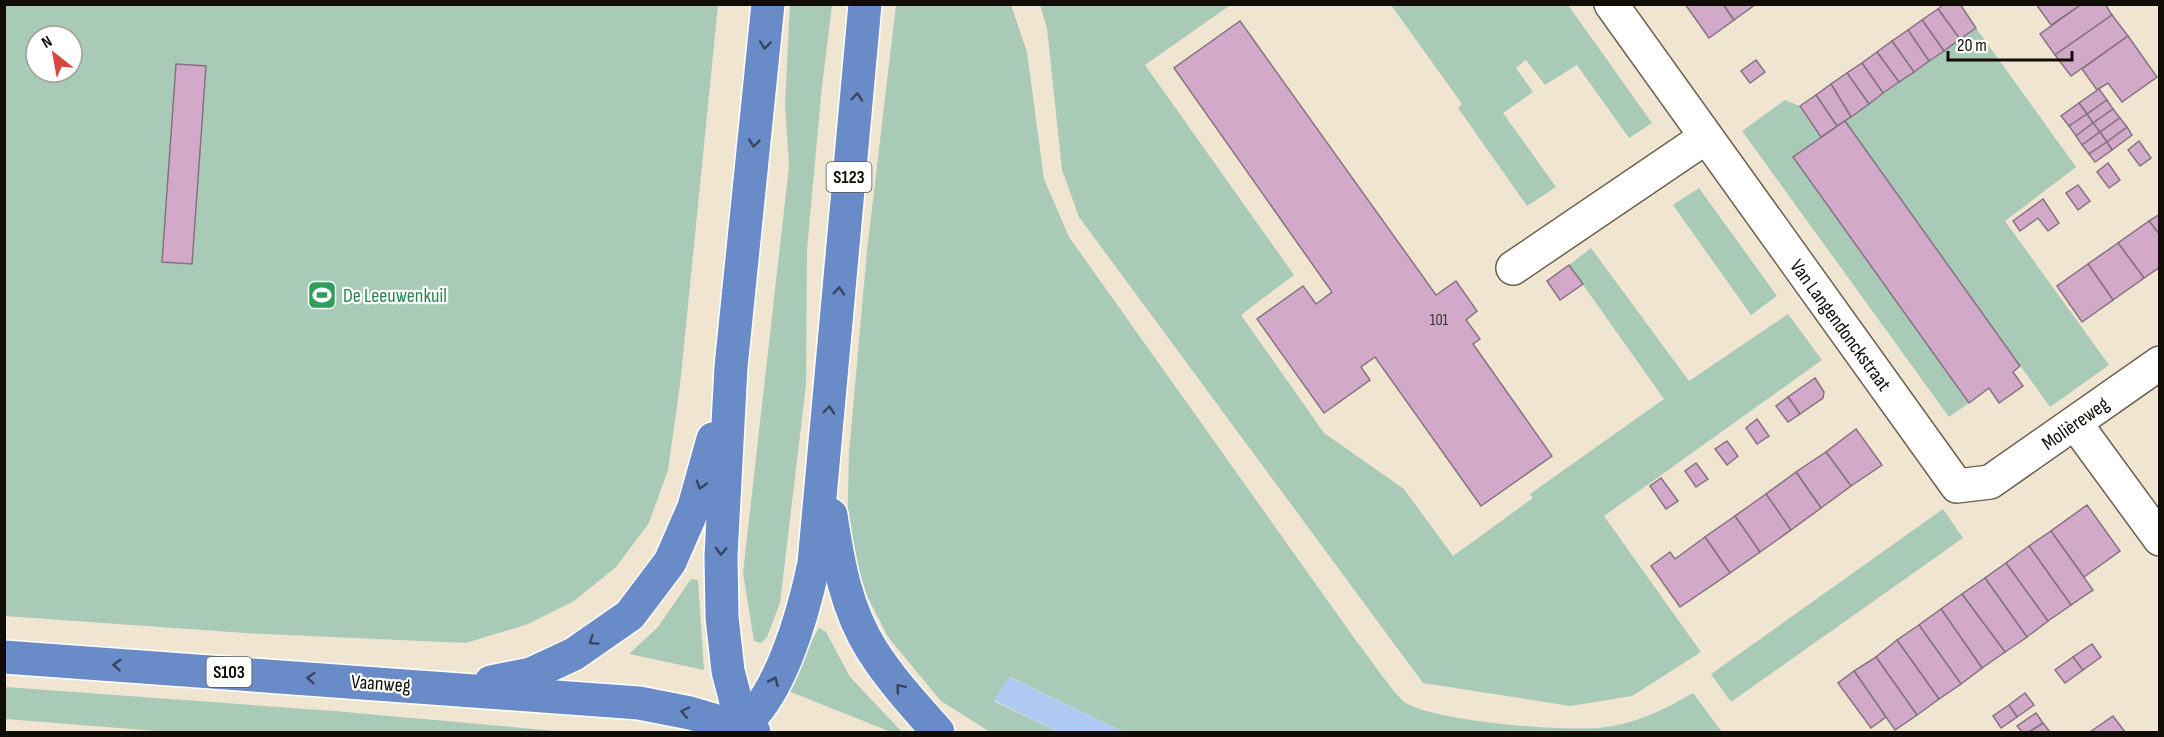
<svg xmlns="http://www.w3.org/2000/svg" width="2164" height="737" font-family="'Sofia Sans Condensed',sans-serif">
	<rect width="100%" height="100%" fill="#f0e5d1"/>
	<g fill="#aacab8" fill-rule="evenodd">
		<polygon points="1226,4 1229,6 1145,65 1294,275 1241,315 1324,433 1404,489 1453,556 1533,498 1530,494 1664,399 1569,265 1591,248 1689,381 1788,314 1822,360 1604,516 1701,652 1632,696 1570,706 1423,683 1079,217 1062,170 1047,28 1040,5"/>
		<path d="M4,5H718L680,385L668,470L649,523L616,567L574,601L528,624L466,643L245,633L5,616ZM36,36H72V72H36Z"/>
		<polygon points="790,5 832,5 822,86 807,249 806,385 780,603 767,637 761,643 754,641 743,573 789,166 785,104"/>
		<path d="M896,5H1011L1027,52L1044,179L1069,237L1357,642C1368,655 1394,695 1406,703C1437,722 1577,734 1613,726C1643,720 1667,708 1693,693L1722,732H1124L1010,677L994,701L1058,732H990L941,701L888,637L867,596L847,535L849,453L867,251Z"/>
		<polygon points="1391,5 1568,5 1652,123 1629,138 1577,65 1545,85 1526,60 1516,68 1533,92 1503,113 1556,187 1527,206 1458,108 1462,104"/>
		<polygon points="1976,28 2076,167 2005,221 2109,365 2050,407 1845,121"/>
		<polygon points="1785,100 1800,106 1821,137 1794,157 1969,403 1949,417 1742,131"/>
		<polygon points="1699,188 1777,296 1751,315 1673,205"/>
		<polygon points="1943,509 1963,538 1731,702 1711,674"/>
		<polygon points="691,579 698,580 704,670 629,654 658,627"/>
		<polygon points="819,628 826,632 850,677 901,731 891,732 788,691 786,685"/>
		<polygon points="5,687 334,711 567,732 170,732 5,719"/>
	</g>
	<polygon fill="#afcbf4" points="1009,677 1124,732 1058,732 994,700"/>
	<g fill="#d2a9c9" stroke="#857381" stroke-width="1.5">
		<polygon points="1685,4 1723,4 1734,20 1709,38"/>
		<polygon points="1723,4 1756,4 1734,20"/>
		<polygon points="1944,4 1960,4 1976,28 1960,39 1938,9"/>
		<polygon points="2036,4 2082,4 2051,25"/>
		<polygon points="2082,4 2105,4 2112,15 2055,55 2040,34"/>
		<polygon points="1938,9 1960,39 1944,51 1922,20"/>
		<polygon points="2112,15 2128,36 2071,76 2055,55"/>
		<polygon points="1922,20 1944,51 1929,61 1908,30"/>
		<polygon points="1240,21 1436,295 1456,281 1477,311 1466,320 1480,339 1473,344 1552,456 1481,506 1375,357 1361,367 1370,380 1324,413 1257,319 1303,286 1316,304 1332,292 1174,68"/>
		<polygon points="1908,30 1929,61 1914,72 1892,41"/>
		<polygon points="2128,36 2157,77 2122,102 2108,83 2097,90 2082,69"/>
		<polygon points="1892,41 1914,72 1899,82 1877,52"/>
		<polygon points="1877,52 1899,82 1883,93 1862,63"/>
		<polygon points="1756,60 1765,72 1750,83 1741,71"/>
		<polygon points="1862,63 1883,93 1869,104 1847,73"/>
		<polygon points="176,64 206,66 192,264 162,262"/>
		<polygon points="1847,73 1869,104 1851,117 1831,84"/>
		<polygon points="1831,84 1851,117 1837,126 1816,95"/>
		<polygon points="2099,89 2107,100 2087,114 2079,103"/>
		<polygon points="1816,95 1837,126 1821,137 1800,106"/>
		<polygon points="2107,100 2113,109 2093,123 2087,114"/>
		<polygon points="2079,103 2087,114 2069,126 2061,116"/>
		<polygon points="2113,109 2120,118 2100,132 2093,123"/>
		<polygon points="2087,114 2093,123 2076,136 2069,126"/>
		<polygon points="2120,118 2127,127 2107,142 2100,132"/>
		<polygon points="1845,121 2020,366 2013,372 2023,386 1999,403 1989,388 1969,403 1793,157"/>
		<polygon points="2093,123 2100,132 2082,145 2076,136"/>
		<polygon points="2127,127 2132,135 2112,150 2107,142"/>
		<polygon points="2100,132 2107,142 2089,154 2082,145"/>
		<polygon points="2139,141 2151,158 2140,166 2128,150"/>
		<polygon points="2107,142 2112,150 2095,162 2089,154"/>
		<polygon points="2108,163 2120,180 2109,188 2097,172"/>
		<polygon points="2078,185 2090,201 2078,210 2066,193"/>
		<polygon points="2043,199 2059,223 2048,231 2038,218 2020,231 2013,221"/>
		<polygon points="2160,214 2160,235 2149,221"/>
		<polygon points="2149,221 2160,235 2160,267 2144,278 2118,243"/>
		<polygon points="2118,243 2144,278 2113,300 2088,264"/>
		<polygon points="2088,264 2113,300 2082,322 2057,286"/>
		<polygon points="1569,265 1583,284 1560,300 1547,281"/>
		<polygon points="1815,378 1824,392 1823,398 1800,414 1788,397"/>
		<polygon points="1788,397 1800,414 1788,422 1776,406"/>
		<polygon points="1757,419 1769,436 1757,444 1746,428"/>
		<polygon points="1856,429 1882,465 1851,486 1826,452"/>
		<polygon points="1727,441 1738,456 1727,465 1715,449"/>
		<polygon points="1826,452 1851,486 1821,508 1796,472"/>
		<polygon points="1696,463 1708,479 1696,487 1685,471"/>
		<polygon points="1796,472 1821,508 1791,530 1766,494"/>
		<polygon points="1661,478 1678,501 1666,509 1650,486"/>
		<polygon points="1766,494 1791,530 1760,552 1735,516"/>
		<polygon points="2087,505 2120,551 2084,577 2051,531"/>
		<polygon points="1735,516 1760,552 1730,573 1705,537"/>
		<polygon points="2051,531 2093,590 2071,605 2029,546"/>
		<polygon points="1705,537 1730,573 1680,607 1651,566 1670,552 1675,559"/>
		<polygon points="2029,546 2071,605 2048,621 2006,563"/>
		<polygon points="2006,563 2048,621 2027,637 1985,578"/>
		<polygon points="1985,578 2027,637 2005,652 1962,594"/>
		<polygon points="1962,594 2005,652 1982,668 1941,609"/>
		<polygon points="1941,609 1982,668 1961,684 1919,625"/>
		<polygon points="1919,625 1961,684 1939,699 1897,640"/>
		<polygon points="1897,640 1939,699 1917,715 1876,657"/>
		<polygon points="2092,644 2101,657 2083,670 2073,657"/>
		<polygon points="1876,657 1917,715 1895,730 1854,671"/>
		<polygon points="2073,657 2083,670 2065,683 2055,670"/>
		<polygon points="1854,671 1886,717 1871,728 1838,683"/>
		<polygon points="2025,693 2034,705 2017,717 2009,705"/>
		<polygon points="2009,705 2017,717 2001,728 1993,716"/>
		<polygon points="2036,713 2043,723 2029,732 2022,732 2017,726"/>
		<polygon points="2113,716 2125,732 2090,732"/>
		<polygon points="2043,723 2050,732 2029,732"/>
	</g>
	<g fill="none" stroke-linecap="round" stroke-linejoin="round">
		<g stroke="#6b6150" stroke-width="36">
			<g id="minor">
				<polyline points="1611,4 1957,486 1990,482 2160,363"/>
				<polyline points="1513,268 1706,137"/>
				<polyline points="2075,423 2160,539"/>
			</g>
		</g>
		<g stroke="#fff" stroke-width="36">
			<g id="highway">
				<path d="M831,515C838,562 846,609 872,650C891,680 915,706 938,732"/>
				<polyline points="4,657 639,703 690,713 754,732"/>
				<polyline points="491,682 531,674 574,654 630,615 670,562 694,507 713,439"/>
				<path d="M732,732C778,709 804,611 814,563L865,4"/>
				<polyline points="744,732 728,671 722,617 721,556 731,367 768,4"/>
			</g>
		</g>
		<use href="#minor" stroke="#fff" stroke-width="33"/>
		<use href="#highway" stroke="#698bc8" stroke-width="33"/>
	</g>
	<defs><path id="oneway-chevron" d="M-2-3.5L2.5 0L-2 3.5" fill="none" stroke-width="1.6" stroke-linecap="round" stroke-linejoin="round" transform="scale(1.5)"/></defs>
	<g stroke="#38455d">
		<use href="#oneway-chevron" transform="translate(765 45) rotate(96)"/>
		<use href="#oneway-chevron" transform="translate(857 97) rotate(-85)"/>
		<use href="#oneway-chevron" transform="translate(754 143) rotate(96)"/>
		<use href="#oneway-chevron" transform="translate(839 291) rotate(-85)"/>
		<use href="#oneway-chevron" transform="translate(829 410) rotate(-85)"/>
		<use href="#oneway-chevron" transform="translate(701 485) rotate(106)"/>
		<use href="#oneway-chevron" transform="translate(721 551) rotate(92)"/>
		<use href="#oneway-chevron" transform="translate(593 641) rotate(145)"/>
		<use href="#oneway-chevron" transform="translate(117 665) rotate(-176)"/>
		<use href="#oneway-chevron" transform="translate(311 678) rotate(-176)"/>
		<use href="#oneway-chevron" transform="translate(774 681) rotate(-66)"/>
		<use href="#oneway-chevron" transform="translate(900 688) rotate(-130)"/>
		<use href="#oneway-chevron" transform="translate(685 712) rotate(-168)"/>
	</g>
	<defs>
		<g id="stadium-square" transform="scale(1.5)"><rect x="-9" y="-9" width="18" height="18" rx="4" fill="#2e9e5b" stroke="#fff"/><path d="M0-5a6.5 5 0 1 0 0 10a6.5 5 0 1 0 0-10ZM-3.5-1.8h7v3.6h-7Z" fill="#fff"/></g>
	</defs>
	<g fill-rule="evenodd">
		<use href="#stadium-square" x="322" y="295"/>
	</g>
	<g text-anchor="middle" stroke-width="4.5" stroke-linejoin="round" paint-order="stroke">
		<g font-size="16" fill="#403337">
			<text x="1439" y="325">101</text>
		</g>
		<g fill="#fff" stroke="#585551" stroke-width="1.5">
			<rect x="826.5" y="162" width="45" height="30" rx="4.5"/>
			<rect x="206.5" y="657" width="45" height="30" rx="4.5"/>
		</g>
		<g font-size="18" font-weight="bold" fill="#100c06">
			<text x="849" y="183">S123</text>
			<text x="229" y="678">S103</text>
		</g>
		<g font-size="20" fill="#27864d" stroke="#fff" text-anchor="start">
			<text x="343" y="302">De Leeuwenkuil</text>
		</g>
		<g font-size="20" fill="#100c06" stroke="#fff">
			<text transform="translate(1841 325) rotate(54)" y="7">Van Langendonckstraat</text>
			<text transform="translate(2075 423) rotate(-35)" y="7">Molièreweg</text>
			<text transform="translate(381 683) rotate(4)" y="7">Vaanweg</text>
		</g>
	</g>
	<rect width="2164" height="737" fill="none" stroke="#100c06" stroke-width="12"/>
	<g transform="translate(54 54) rotate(329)"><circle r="28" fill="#ffffff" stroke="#9f9e9b" stroke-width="1.5"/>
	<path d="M0-4.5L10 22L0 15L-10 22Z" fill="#d54740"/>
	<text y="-9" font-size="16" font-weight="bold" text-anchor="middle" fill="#100c06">N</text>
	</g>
	<path d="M1948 51v9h124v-9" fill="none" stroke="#100c06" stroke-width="3"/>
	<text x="1957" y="51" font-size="18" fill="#100c06" stroke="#ffffff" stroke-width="4.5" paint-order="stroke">20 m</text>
</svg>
